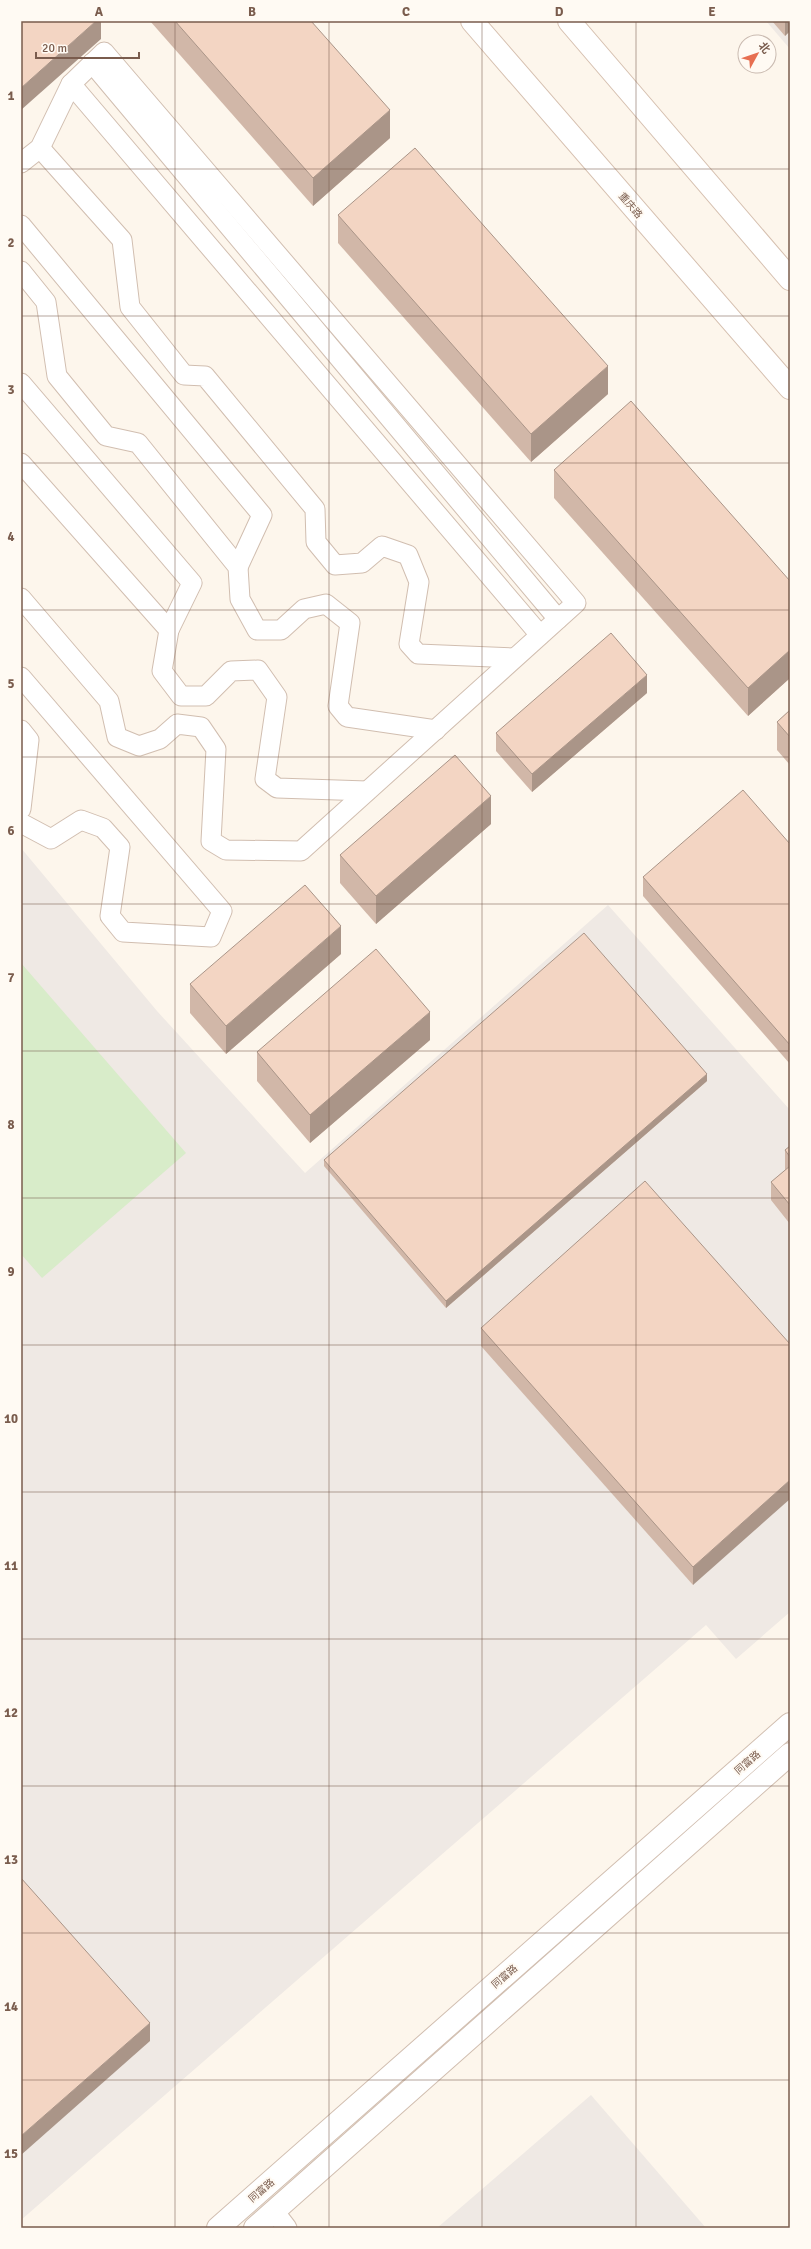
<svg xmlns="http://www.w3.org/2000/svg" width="811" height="2249" font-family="Signika,'Noto Sans SC',sans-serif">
	<rect width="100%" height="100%" fill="#fdf6ec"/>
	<g fill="#efe9e4">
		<polygon points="766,21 790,21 790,49"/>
		<polygon points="21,848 157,1011 305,1173 608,905 790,1110 790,1612 736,1659 706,1625 21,2220"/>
		<polygon points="591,2095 706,2228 437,2228"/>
	</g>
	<polygon fill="#d8ecc9" points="21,963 186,1153 42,1278 21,1254"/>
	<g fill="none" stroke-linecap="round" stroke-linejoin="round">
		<g stroke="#d1beb0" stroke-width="21">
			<g id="service">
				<polyline points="92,63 558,619"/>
				<polyline points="71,84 540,635"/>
				<polyline points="40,148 122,240 130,307 184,375 205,376 315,509 316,542 335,565 362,563 382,546 408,555 419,582 409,644 418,654 514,658"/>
				<polyline points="21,163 40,148 71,84 104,52 576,603 301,851 226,850 211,841 216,749 201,727 177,724 160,739 139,746 117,737 109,701 21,598"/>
				<polyline points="21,225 262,515 238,567"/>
				<polyline points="21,271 46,302 57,376 106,436 138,443 238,567 240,599 257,630 281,630 304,609 326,604 350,623 338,706 347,717 436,730"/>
				<polyline points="21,383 192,583 169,630"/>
				<polyline points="21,463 169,630 162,671 181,696 206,696 231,671 258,670 277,697 265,779 277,788 367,791"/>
				<polyline points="21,677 222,911 211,937 123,932 110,916 120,847 103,828 81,820 51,839 21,823"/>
				<polyline points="21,730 29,740 21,809"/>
				<polyline points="274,2211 287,2228"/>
			</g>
		</g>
		<g stroke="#d1beb0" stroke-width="24">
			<g id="tertiary">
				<polyline points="218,2228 790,1724"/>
				<polyline points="255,2228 790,1754"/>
			</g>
		</g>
		<g stroke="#d6c0b0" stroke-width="24">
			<g id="secondary">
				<polyline points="472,21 790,388"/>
				<polyline points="569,21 790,279"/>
			</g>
		</g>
		<use href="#service" stroke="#fff" stroke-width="19"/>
		<use href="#tertiary" stroke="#fff" stroke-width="22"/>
		<use href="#secondary" stroke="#fff" stroke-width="22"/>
	</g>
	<g fill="#d1b7a8">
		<polygon points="150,21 311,21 390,138 313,206"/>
		<polygon points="772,21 790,21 790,31 785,36"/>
		<polygon points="338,215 608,394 531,462 338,243"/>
		<polygon points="554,470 790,581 790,678 748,716 554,498"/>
		<polygon points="647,693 532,792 496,751 496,733"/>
		<polygon points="790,710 790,765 777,750 777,722"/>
		<polygon points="491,824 376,924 340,883 340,855"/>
		<polygon points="790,844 790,1064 643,896 643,877"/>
		<polygon points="341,954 226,1054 190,1013 190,984"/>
		<polygon points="430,1040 310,1143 257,1081 257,1052"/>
		<polygon points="707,1081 446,1308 324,1166 324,1160"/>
		<polygon points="790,1146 790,1224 771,1200 771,1182 785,1170 785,1150"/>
		<polygon points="481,1328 790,1344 693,1585 481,1346"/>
	</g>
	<g fill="#aa9588">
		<polygon points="96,21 101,21 101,39 21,110 21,88"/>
		<polygon points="785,21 790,21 790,31 785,36"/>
		<polygon points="390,110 390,138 313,206 313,178"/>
		<polygon points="608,366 608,394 531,462 531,434"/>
		<polygon points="790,650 790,678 748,716 748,688"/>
		<polygon points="647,675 647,693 532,792 532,774"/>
		<polygon points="491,796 491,824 376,924 376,896"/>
		<polygon points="341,926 341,954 226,1054 226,1026"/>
		<polygon points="430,1012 430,1040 310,1143 310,1115"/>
		<polygon points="707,1074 707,1081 446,1308 446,1301"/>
		<polygon points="790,1480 790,1499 693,1585 693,1567"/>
		<polygon points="150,2023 150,2041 21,2155 21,2136"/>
	</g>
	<g fill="#f3d5c3" stroke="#aa9588">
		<polygon points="21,21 96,21 21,88"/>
		<polygon points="175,21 311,21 390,110 313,178"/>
		<polygon points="415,148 608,366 531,434 338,215"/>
		<polygon points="631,401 790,581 790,650 748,688 554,470"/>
		<polygon points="611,633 647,675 532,774 496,733"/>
		<polygon points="790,710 790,737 777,722"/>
		<polygon points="455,755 491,796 376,896 340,855"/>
		<polygon points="743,790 790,844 790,1045 643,877"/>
		<polygon points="305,885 341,926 226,1026 190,984"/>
		<polygon points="584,933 707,1074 446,1301 324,1160"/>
		<polygon points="376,949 430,1012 310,1115 257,1052"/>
		<polygon points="790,1146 790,1157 785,1150"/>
		<polygon points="790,1166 790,1205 771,1182"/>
		<polygon points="645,1181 790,1344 790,1480 693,1567 481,1328"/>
		<polygon points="21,1878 150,2023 21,2136"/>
	</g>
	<path fill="none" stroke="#7a5c4d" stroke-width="1" stroke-opacity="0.55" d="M175,21V2228M329,21V2228M482,21V2228M636,21V2228M21,169H790M21,316H790M21,463H790M21,610H790M21,757H790M21,904H790M21,1051H790M21,1198H790M21,1345H790M21,1492H790M21,1639H790M21,1786H790M21,1933H790M21,2080H790"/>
	<g text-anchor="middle" stroke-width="4" stroke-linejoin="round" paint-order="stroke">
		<g font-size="10" fill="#7a5c4d" stroke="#fffaf3">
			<text transform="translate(631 205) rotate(49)" y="4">重庆路</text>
			<text transform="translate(747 1762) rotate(-41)" y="4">同富路</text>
			<text transform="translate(504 1976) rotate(-41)" y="4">同富路</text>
			<text transform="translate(261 2190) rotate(-41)" y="4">同富路</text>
		</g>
	</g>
	<rect width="811" height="2249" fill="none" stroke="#fffaf3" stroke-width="44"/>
	<g transform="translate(757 54) rotate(50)"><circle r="19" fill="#fffaf3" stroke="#cabbb1"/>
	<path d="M0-3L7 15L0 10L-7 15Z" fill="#e76f51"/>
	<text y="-6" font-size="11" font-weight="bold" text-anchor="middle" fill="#7a5c4d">北</text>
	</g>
	<path d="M36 52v6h103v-6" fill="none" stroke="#7a5c4d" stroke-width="2"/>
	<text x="42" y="52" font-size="12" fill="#7a5c4d" stroke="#fffaf3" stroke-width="3" paint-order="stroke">20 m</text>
	<rect x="22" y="22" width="767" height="2205" fill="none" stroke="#7a5c4d" stroke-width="1.5"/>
	<g font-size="13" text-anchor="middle" font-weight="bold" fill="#7a5c4d">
		<text x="99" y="16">A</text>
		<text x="252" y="16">B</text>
		<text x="406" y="16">C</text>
		<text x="559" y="16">D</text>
		<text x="712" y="16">E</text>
		<text x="11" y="100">1</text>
		<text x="11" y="247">2</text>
		<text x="11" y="394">3</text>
		<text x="11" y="541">4</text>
		<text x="11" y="688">5</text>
		<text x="11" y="835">6</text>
		<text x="11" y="982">7</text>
		<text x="11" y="1129">8</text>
		<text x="11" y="1276">9</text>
		<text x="11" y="1423">10</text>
		<text x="11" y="1570">11</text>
		<text x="11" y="1717">12</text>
		<text x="11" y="1864">13</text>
		<text x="11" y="2011">14</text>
		<text x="11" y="2158">15</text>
	</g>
</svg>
